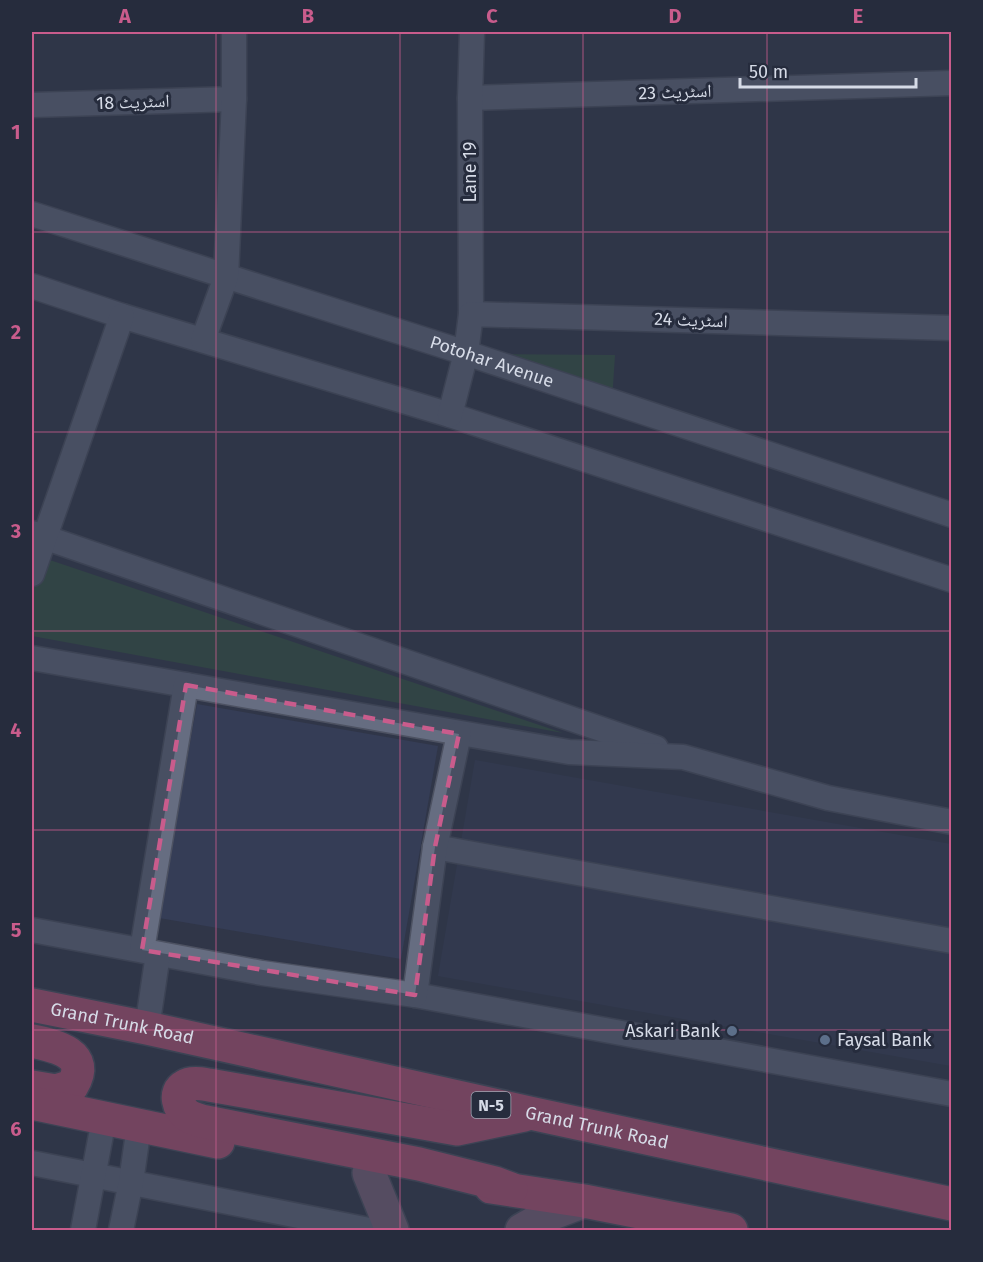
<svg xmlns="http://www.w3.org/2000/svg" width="983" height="1262" font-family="'Fira Sans','Noto Naskh Arabic',sans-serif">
	<rect width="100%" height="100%" fill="#303648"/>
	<g fill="#353d56">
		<polygon points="197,704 438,746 401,959 159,918"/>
		<polygon points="475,760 951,844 951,1066 438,976"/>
	</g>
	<g fill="#335540">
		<polygon points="480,354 615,355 612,401"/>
		<polygon points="32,554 563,733 32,636"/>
	</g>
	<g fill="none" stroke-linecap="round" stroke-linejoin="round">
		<g stroke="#4d5262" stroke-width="27">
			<g id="street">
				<polyline points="470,98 952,83"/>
				<polyline points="32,105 234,99"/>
				<path id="s1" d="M32,214L466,353L952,515"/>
				<polyline points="32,286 122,316 450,415 952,580"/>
				<polyline points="471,314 470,98 472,32"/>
				<polyline points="203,340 226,277 234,99 234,32"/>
				<polyline points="450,415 466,353 471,314 952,328"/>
				<polyline points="32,533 656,748"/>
				<polyline points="32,574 122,316"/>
				<polyline points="32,658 569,752 683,757 828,798 952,822"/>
				<polyline points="435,847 952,941"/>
				<polyline points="32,930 262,973 415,995 952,1094"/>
				<polyline points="142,950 186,685"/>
				<polyline points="415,995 435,847 459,734"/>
				<polyline points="147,1028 158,954"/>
				<polyline points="32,1163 369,1230"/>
				<polyline points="83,1230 104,1119"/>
				<polyline points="121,1230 131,1182 139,1126"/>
			</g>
		</g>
		<g stroke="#4d5262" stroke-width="36">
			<g id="secondary">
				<polyline points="369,1173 392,1230"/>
				<polyline points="522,1230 550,1214 584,1201"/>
			</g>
		</g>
		<g stroke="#4d5262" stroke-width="36">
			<g id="highway">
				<path id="s2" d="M32,1005L147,1028L530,1113L952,1204"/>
				<path d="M32,1041C56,1046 92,1054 72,1086L56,1091L32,1087"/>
				<polyline points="32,1103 218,1142"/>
				<polyline points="491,1187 584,1201 731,1230"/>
				<path d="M511,1189L495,1183L419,1164L201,1121C196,1119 191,1118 187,1115C179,1109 173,1092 185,1086C191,1082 202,1084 209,1085L457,1129L524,1115"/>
			</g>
		</g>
		<use href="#street" stroke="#666d81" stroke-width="24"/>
		<use href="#secondary" stroke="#83667f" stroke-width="33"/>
		<use href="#highway" stroke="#c6547b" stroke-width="33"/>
	</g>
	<path d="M0 0H983V1262H0ZM186,685L459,734L435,847L415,995L142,950Z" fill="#303648" fill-opacity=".55" fill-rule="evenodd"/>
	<path fill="none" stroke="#c95c8c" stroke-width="4.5" stroke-dasharray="12 8" stroke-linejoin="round" d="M186,685L459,734L435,847L415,995L142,950Z"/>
	<path fill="none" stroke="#c95c8c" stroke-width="1.5" stroke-opacity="0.55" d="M216,32V1230M400,32V1230M583,32V1230M767,32V1230M32,232H952M32,432H952M32,631H952M32,830H952M32,1030H952"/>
	<g fill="#5c6f8a" stroke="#262c3d" stroke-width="2">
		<circle cx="732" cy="1031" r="6"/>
		<circle cx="825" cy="1040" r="6"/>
	</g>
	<g text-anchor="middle" stroke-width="6" stroke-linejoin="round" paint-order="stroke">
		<rect fill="#262c3d" stroke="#a1a6b4" stroke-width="1.5" x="471.5" y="1092" width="39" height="26" rx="4.5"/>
		<g font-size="16" font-weight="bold" fill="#d6dbe7">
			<text x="491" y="1111">N-5</text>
		</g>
		<g font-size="18" fill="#d6dbe7" stroke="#262c3d">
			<text transform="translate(675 92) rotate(-2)" y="6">اسٹریٹ 23</text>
			<text transform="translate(133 102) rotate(-2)" y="6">اسٹریٹ 18</text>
			<text transform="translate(470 172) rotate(-90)" y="6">Lane 19</text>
			<text transform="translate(691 320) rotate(2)" y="6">اسٹریٹ 24</text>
			<text dy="6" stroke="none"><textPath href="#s1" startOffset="483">Potohar Avenue</textPath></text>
			<text dy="6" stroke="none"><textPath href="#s2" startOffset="92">Grand Trunk Road</textPath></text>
			<text dy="6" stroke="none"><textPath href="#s2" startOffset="578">Grand Trunk Road</textPath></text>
		</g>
		<g font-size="18" fill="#d6dbe7" stroke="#262c3d" text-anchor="end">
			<text x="720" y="1037">Askari Bank</text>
			<text x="837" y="1046" text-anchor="start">Faysal Bank</text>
		</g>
	</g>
	<rect width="983" height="1262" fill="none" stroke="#262c3d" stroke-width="66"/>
	<path d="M740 78v9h176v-9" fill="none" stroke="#d6dbe7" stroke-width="3"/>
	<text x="749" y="78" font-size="18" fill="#d6dbe7" stroke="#262c3d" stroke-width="4.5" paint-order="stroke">50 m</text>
	<rect x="33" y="33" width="917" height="1196" fill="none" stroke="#c95c8c" stroke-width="2"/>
	<g font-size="20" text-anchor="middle" font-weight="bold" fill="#c95c8c">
		<text x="125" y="23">A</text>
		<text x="308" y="23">B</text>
		<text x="492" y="23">C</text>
		<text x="675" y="23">D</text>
		<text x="858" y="23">E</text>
		<text x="16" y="139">1</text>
		<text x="16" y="339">2</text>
		<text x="16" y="538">3</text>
		<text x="16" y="737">4</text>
		<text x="16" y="937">5</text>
		<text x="16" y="1136">6</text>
	</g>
</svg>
